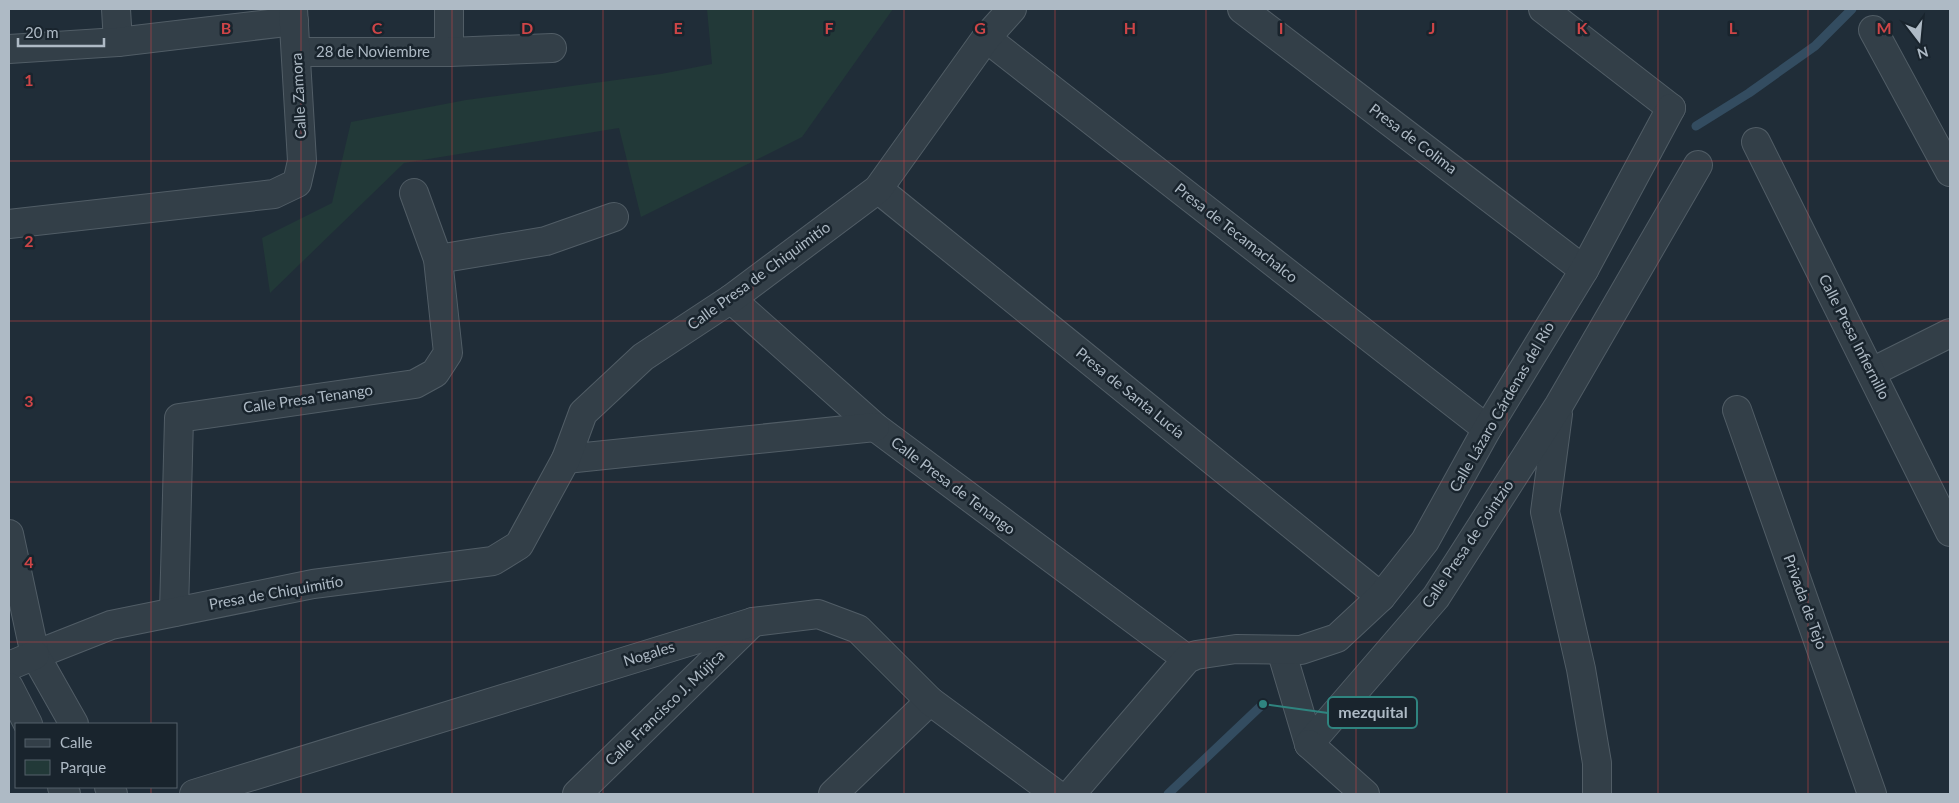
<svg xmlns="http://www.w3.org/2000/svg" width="1959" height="803" font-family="Lato,sans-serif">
	<rect width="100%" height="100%" fill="#202d38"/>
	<polygon fill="#223938" points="707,9 893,9 802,137 641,217 619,128 404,163 270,293 262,238 332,203 351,122 466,100 661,74 712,64"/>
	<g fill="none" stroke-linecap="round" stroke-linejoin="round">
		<g stroke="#334c60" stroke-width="9">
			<polyline points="1696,126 1749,93 1815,46 1852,9"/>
			<polyline points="1168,794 1263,704"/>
		</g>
		<g stroke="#515d66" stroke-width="30">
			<g id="minor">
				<polyline points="116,9 118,42"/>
				<polyline points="449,9 449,52"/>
				<polyline points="1242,9 1584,270"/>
				<polyline points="1543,9 1671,108"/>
				<polyline points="1873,30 1950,172"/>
				<polyline points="986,38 1487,429"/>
				<polyline points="9,49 118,42 294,21"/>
				<polyline points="297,52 449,52 552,48"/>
				<polyline points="878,189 1381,597"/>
				<polyline points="9,224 274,194 297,183 302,161 293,9"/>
				<polyline points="438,259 546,241 614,217"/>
				<polyline points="731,299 875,427 1187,659"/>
				<polyline points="1872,372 1950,333"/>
				<polyline points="1737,410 1872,794"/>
				<polyline points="1558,414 1545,512 1581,669 1597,763 1597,794"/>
				<polyline points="566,459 875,427"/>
				<polyline points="174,612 179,418 415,384 435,373 448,353 438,259 414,193"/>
				<polyline points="1281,650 1309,744"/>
				<polyline points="35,655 111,625 313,584 493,561 519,545 566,459 583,413 643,357 731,299 878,189 986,38 1012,9"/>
				<polyline points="1309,744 1436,597 1559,405 1698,165"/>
				<polyline points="1309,744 1365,794"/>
				<polyline points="577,794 753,622"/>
				<polyline points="833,794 930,701"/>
			</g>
		</g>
		<g stroke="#515d66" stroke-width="30">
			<g id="tertiary">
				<polyline points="1756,142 1950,532"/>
				<polyline points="9,534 35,655 74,724"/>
				<polyline points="9,666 35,655"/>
				<polyline points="9,687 28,724"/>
				<polyline points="62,787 66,794"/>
				<polyline points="109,787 113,794"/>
				<polyline points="194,794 753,622 818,614 858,629 930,701 1056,794"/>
				<polyline points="1071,794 1187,659 1196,655 1236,649 1301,650 1337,638 1381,597 1425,541 1487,429 1584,270 1671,108"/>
			</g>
		</g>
		<use href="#minor" stroke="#333f48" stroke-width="28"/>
		<use href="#tertiary" stroke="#333f48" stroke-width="28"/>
	</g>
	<path fill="none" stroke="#ce4547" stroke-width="1" stroke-opacity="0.55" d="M151,9V724M301,9V794M452,9V794M603,9V794M753,9V794M904,9V794M1055,9V794M1206,9V794M1356,9V794M1507,9V794M1658,9V794M1808,9V794M9,161H1950M9,321H1950M9,482H1950M9,642H1950M151,787V794"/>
	<g text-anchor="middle" stroke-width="5" stroke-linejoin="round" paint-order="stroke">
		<g font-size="15" fill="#aebac5" stroke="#19242d">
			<text x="373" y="57">28 de Noviembre</text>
			<text transform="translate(299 96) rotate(-93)" y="5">Calle Zamora</text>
			<text transform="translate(1413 139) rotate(37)" y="5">Presa de Colima</text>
			<text transform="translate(1236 233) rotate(38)" y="5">Presa de Tecamachalco</text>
			<text transform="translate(759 276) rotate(-36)" y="5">Calle Presa de Chiquimitío</text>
			<text transform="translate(1854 337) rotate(63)" y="5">Calle Presa Infiernillo</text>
			<text transform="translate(1130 393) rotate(39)" y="5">Presa de Santa Lucía</text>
			<text transform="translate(308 399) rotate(-8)" y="5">Calle Presa Tenango</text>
			<text transform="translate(1502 407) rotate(-60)" y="5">Calle Lázaro Cárdenas del Río</text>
			<text transform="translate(953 486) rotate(37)" y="5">Calle Presa de Tenango</text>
			<text transform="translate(1468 544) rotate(-56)" y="5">Calle Presa de Cointzio</text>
			<text transform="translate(276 593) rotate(-10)" y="5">Presa de Chiquimitío</text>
			<text transform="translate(1805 602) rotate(70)" y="5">Privada de Tejo</text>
			<text transform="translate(649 654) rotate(-17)" y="5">Nogales</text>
			<text transform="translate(665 708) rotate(-44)" y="5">Calle Francisco J. Mújica</text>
		</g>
	</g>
	<g font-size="16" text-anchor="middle" font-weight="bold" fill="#ce4547" stroke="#19242d" stroke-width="5" stroke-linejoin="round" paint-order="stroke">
		<text x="226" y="34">B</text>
		<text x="377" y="34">C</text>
		<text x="527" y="34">D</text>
		<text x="678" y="34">E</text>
		<text x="829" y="34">F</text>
		<text x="980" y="34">G</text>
		<text x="1130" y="34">H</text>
		<text x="1281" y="34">I</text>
		<text x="1432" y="34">J</text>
		<text x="1582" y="34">K</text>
		<text x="1733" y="34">L</text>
		<text x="1884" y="34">M</text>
		<text x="29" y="86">1</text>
		<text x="29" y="247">2</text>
		<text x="29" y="407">3</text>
		<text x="29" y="568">4</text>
	</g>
	<path fill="none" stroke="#2f847f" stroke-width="2" d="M1263 704L1328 713"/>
	<circle fill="#2f847f" stroke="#19242d" stroke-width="2" cx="1263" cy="704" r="5"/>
	<rect fill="#19242d" stroke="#2f847f" stroke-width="2" x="1328" y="697" width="89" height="31" rx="5"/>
	<g font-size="16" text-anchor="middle" font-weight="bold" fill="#aebac5">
		<text x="1373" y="718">mezquital</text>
	</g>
	<rect width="1959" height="803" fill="none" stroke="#aebac5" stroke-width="20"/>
	<rect x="15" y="723" width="162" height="65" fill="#19242d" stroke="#55606a"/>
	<rect x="25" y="739" width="25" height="8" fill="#333f48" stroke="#55606a"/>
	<text x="60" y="748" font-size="15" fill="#aebac5">Calle</text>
	<rect x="25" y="760" width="25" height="15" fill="#223938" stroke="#55606a"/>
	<text x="60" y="773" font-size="15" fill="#aebac5">Parque</text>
	<g transform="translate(1919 40) rotate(164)" stroke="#19242d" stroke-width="4" paint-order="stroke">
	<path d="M0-4L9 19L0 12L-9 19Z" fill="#aebac5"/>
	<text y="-8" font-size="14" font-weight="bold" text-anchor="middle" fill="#aebac5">N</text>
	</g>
	<path d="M18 38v8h86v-8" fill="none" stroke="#aebac5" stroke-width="2.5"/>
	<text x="25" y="38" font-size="15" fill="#aebac5" stroke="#19242d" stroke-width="4" paint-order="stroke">20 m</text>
</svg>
